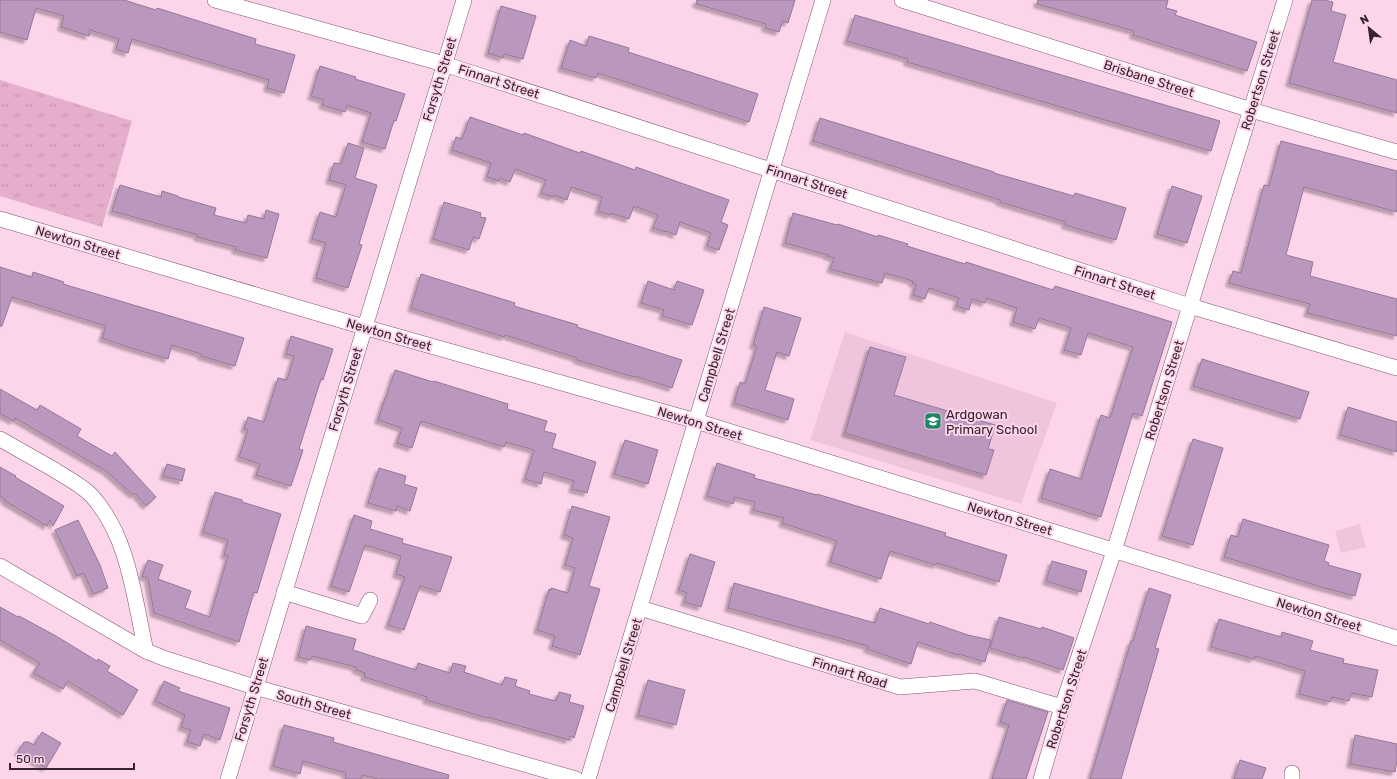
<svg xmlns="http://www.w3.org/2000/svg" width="1397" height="779" font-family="Rubik,sans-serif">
	<defs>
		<pattern id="park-tufts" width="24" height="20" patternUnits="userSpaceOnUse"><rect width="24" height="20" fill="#e5aecd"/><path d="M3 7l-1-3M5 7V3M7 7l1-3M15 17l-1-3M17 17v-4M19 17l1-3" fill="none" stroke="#c595b0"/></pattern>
		<filter id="shadow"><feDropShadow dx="-3.5" dy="3.5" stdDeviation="1" flood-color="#0004"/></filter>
	</defs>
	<rect width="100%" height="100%" fill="#fdd5eb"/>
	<g fill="#f1c4dd">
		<polygon points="845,332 1057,403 1021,504 810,440"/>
		<polygon points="1360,524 1366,547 1341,553 1335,531"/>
	</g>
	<polygon fill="url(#park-tufts)" points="0,80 132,121 102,227 0,196"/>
	<g fill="#ba98bd" stroke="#977699" filter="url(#shadow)">
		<polygon points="0,0 124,0 156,10 157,8 256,39 255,44 295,55 284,93 267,88 269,80 132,39 128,53 116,49 119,39 90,30 89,36 61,27 64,16 36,8 27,40 0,32"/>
		<polygon points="697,0 795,0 788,23 783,21 779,32 765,28 766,24 696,4"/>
		<polygon points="1038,0 1168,0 1166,8 1177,11 1175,15 1257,42 1247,71 1133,35 1134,31 1037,4"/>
		<polygon points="1312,0 1324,0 1333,2 1331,11 1346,15 1333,62 1397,80 1397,113 1289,83"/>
		<polygon points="501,6 536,16 523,59 504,54 503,58 488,53"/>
		<polygon points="855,15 1220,121 1211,151 907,62 908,59 847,41"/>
		<polygon points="589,36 629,48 628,52 758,94 749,122 598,73 596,78 561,68 570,40 586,46"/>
		<polygon points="320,66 356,77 355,79 405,94 396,121 394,120 385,149 362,142 371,113 347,105 345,112 322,105 324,100 311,96"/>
		<polygon points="470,117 523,135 524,133 580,153 581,151 635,170 636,167 729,200 721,222 728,225 719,250 707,246 711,233 680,222 676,235 666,231 666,232 653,228 658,215 634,206 629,219 611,213 610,215 598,211 602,197 571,187 567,200 554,195 553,197 541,193 546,180 515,169 510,182 500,178 499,181 487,177 491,163 452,150 456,137 462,139"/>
		<polygon points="820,118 994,172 994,173 1074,196 1075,193 1126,208 1116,240 1065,225 1066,222 1000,202 1000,200 813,141"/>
		<polygon points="1281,141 1397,171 1397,212 1304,187 1286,255 1313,262 1310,276 1397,299 1397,336 1307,313 1310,304 1229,283 1233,271 1241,273 1264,185 1269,186"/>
		<polygon points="348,143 364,148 355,178 377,185 359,244 362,245 348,288 316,278 326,243 312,239 320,212 336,217 346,185 329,180 334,163 341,164"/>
		<polygon points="120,185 161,197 162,191 178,196 178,197 216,208 214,215 246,223 248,215 264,219 266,210 279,214 267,258 235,250 236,247 197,237 198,235 112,211"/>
		<polygon points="1172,186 1202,196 1187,243 1157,234"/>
		<polygon points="444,202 481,213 480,217 486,218 479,239 473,237 469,250 433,239"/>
		<polygon points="793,213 837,225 838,224 878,237 878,235 908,244 907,246 965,264 966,262 1053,290 1055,286 1172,322 1142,416 1133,413 1101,517 1041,498 1050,469 1081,479 1101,415 1110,418 1133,347 1088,333 1081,355 1064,350 1071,328 1039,318 1035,329 1013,322 1017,308 987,298 985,303 972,299 969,310 956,306 959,298 929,288 925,299 913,295 916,284 912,283 913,281 885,273 882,283 830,269 834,258 827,256 828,255 785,243"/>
		<polygon points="0,267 32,277 33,272 64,282 63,284 244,338 235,366 201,356 201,354 172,345 168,359 128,347 102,338 106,326 12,297 2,326 0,326"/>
		<polygon points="421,274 515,303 514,306 578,325 577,327 682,360 672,388 635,376 634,377 577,360 577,358 505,335 504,337 411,308"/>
		<polygon points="648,281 674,290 677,281 704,290 692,325 662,316 664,310 641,303"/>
		<polygon points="764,307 801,318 789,356 777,352 765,390 794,399 788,420 734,403 740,382 745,384 757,346 753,345"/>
		<polygon points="291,336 333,349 323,380 321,379 299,449 303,450 291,486 256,475 260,464 239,457 248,430 244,429 248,417 264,422 278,378 287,380 294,356 286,354"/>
		<polygon points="870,347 906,357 894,395 995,425 988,449 994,450 986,475 845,433"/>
		<polygon points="1202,359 1309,392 1300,419 1193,386"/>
		<polygon points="395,370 433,382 434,381 508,404 507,409 547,421 544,431 556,434 552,448 596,462 587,493 572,489 574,481 544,472 541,484 525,479 534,450 506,442 504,447 421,421 412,448 397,443 402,428 378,420 385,398 386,398"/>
		<polygon points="0,389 37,410 40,405 81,429 77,436 112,456 115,452 156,497 146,506 135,493 133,495 106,471 15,418 14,421 0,414"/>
		<polygon points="1348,407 1397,422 1397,452 1340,435"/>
		<polygon points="1193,439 1223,448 1193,545 1162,536"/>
		<polygon points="625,440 658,450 648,484 614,474"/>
		<polygon points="717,463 755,475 754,478 817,495 817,494 946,533 945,536 1007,555 999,582 937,563 936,565 890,551 881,579 830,562 837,541 782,523 784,518 753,510 755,502 735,497 733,504 707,496"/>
		<polygon points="167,464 185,469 182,481 163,476"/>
		<polygon points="0,467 16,476 15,477 64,506 53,526 50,520 47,526 5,501 6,500 0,496"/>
		<polygon points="379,468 406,476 404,484 417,488 410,511 397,506 396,511 368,503"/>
		<polygon points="215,492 242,500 242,502 281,514 257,593 254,592 239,642 154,613 148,578 142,576 148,560 163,565 158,579 191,591 185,608 210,617 228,556 224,555 228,540 203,532"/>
		<polygon points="572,506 610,517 589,586 600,589 580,655 552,646 555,636 537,630 549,589 551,590 551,588 568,593 575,568 565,565 573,538 564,535"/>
		<polygon points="354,515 372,521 370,529 403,539 402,543 452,557 440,592 420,586 404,630 388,625 405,577 396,574 401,556 365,545 349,592 331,586"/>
		<polygon points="1243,519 1329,545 1324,561 1329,563 1328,565 1361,574 1355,596 1321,587 1224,557 1231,535 1238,537"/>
		<polygon points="78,520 100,565 108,588 93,594 84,573 77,576 55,530"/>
		<polygon points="690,554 715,562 701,607 684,602 687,593 679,590"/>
		<polygon points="1052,561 1087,571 1081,592 1046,581"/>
		<polygon points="734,583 875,623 880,608 929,624 930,622 968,635 991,640 985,662 959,654 958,655 918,642 911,664 867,649 868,646 728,608"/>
		<polygon points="1149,588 1171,595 1155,648 1159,649 1121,779 1090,779 1131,641 1133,641"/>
		<polygon points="0,607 18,617 19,616 56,636 97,661 98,659 110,666 107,671 138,690 123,715 68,681 63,689 33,673 40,663 0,640"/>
		<polygon points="999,617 1041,629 1042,627 1074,638 1063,670 1024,657 1023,658 990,648"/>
		<polygon points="1219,619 1281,637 1282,632 1313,641 1310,650 1344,659 1343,663 1378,670 1372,697 1351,693 1349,701 1332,697 1330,702 1299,694 1305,671 1255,656 1254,659 1211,647"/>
		<polygon points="306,626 356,639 353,650 416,670 418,663 450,673 453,663 466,666 464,672 502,685 505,677 517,680 515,686 530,691 529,694 556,701 559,692 571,695 569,702 584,706 574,738 570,736 569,740 487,717 487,718 426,700 427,697 364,677 365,673 356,670 356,667 312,656 310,660 298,657"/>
		<polygon points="648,680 685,690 676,725 638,715"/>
		<polygon points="164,681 180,688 178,691 230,708 220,740 204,734 200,746 187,742 191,730 181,727 185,715 155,701"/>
		<polygon points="1007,700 1048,712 1026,779 992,779 1009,725 1000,722"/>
		<polygon points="284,725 334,738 333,742 449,775 448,779 378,779 362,775 361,779 345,779 346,773 303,761 300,774 273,766"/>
		<polygon points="42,732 61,743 46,768 18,752 24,742 29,742 34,745"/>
		<polygon points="1355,735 1397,744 1397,760 1395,772 1350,764"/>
		<polygon points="1240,760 1266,768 1262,779 1234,779"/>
	</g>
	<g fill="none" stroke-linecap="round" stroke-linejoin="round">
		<g stroke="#7d536c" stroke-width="16">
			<g id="street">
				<polyline points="215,0 444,64 1190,306 1397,368"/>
				<polyline points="902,0 1251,110 1397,152"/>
				<polyline points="0,219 364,327 696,421 1397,638"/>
				<path d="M0,439C18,449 35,459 53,469C65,477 80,484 91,495C129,536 134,598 146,651"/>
				<polyline points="0,566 146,651 166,659 255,687 576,779"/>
				<polyline points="284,592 362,616 370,600"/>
				<polyline points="640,608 900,687 975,681 1062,707"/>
				<polyline points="228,779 464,0"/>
				<polyline points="588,779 823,0"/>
				<polyline points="1041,779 1062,707 1114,551 1285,0"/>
				<polyline points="1292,779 1292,773"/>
			</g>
		</g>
		<use href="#street" stroke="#fff" stroke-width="15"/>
	</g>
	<defs>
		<g id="school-square" transform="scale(0.9)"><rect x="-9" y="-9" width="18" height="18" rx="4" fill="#1d8561" stroke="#fdd5eb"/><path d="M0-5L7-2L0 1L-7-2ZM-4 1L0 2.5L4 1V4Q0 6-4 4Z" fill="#fff"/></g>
	</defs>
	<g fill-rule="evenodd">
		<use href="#school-square" x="933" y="421"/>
	</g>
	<g text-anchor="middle" stroke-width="4" stroke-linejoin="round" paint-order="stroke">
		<g font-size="13" fill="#36232e" stroke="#fdd5eb">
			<text transform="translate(1149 78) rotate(18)" y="5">Brisbane Street</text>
			<text transform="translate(439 79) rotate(-73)" y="5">Forsyth Street</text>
			<text transform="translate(1260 80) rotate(-73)" y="5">Robertson Street</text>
			<text transform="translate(499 81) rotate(18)" y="5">Finnart Street</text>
			<text transform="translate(807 181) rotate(18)" y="5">Finnart Street</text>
			<text transform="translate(78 242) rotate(17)" y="5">Newton Street</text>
			<text transform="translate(1115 282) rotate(18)" y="5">Finnart Street</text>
			<text transform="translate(389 334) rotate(16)" y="5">Newton Street</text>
			<text transform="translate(716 355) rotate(-73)" y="5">Campbell Street</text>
			<text transform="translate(345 389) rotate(-73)" y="5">Forsyth Street</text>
			<text transform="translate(1164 390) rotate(-73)" y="5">Robertson Street</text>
			<text transform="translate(700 423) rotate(17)" y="5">Newton Street</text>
			<text transform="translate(1010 518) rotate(17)" y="5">Newton Street</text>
			<text transform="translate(1319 614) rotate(17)" y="5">Newton Street</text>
			<text transform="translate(623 665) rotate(-73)" y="5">Campbell Street</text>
			<text transform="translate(850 672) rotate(17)" y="5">Finnart Road</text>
			<text transform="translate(251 699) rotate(-73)" y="5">Forsyth Street</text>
			<text transform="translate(1066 699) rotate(-72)" y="5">Robertson Street</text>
			<text transform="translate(314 704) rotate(16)" y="5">South Street</text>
		</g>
		<g font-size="13" fill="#36232e" stroke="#fdd5eb" text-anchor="start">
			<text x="946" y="419">Ardgowan<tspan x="946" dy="15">Primary School</tspan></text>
		</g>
	</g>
	<g transform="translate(1369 28) rotate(331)" stroke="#fdd5eb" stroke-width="3" paint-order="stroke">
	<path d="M0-3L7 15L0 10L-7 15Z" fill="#36232e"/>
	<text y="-6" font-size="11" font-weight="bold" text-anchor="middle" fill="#36232e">N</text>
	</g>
	<path d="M10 763v6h124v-6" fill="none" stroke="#36232e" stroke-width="2"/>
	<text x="16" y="763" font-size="12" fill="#36232e" stroke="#fdd5eb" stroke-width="3" paint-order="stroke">50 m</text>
</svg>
